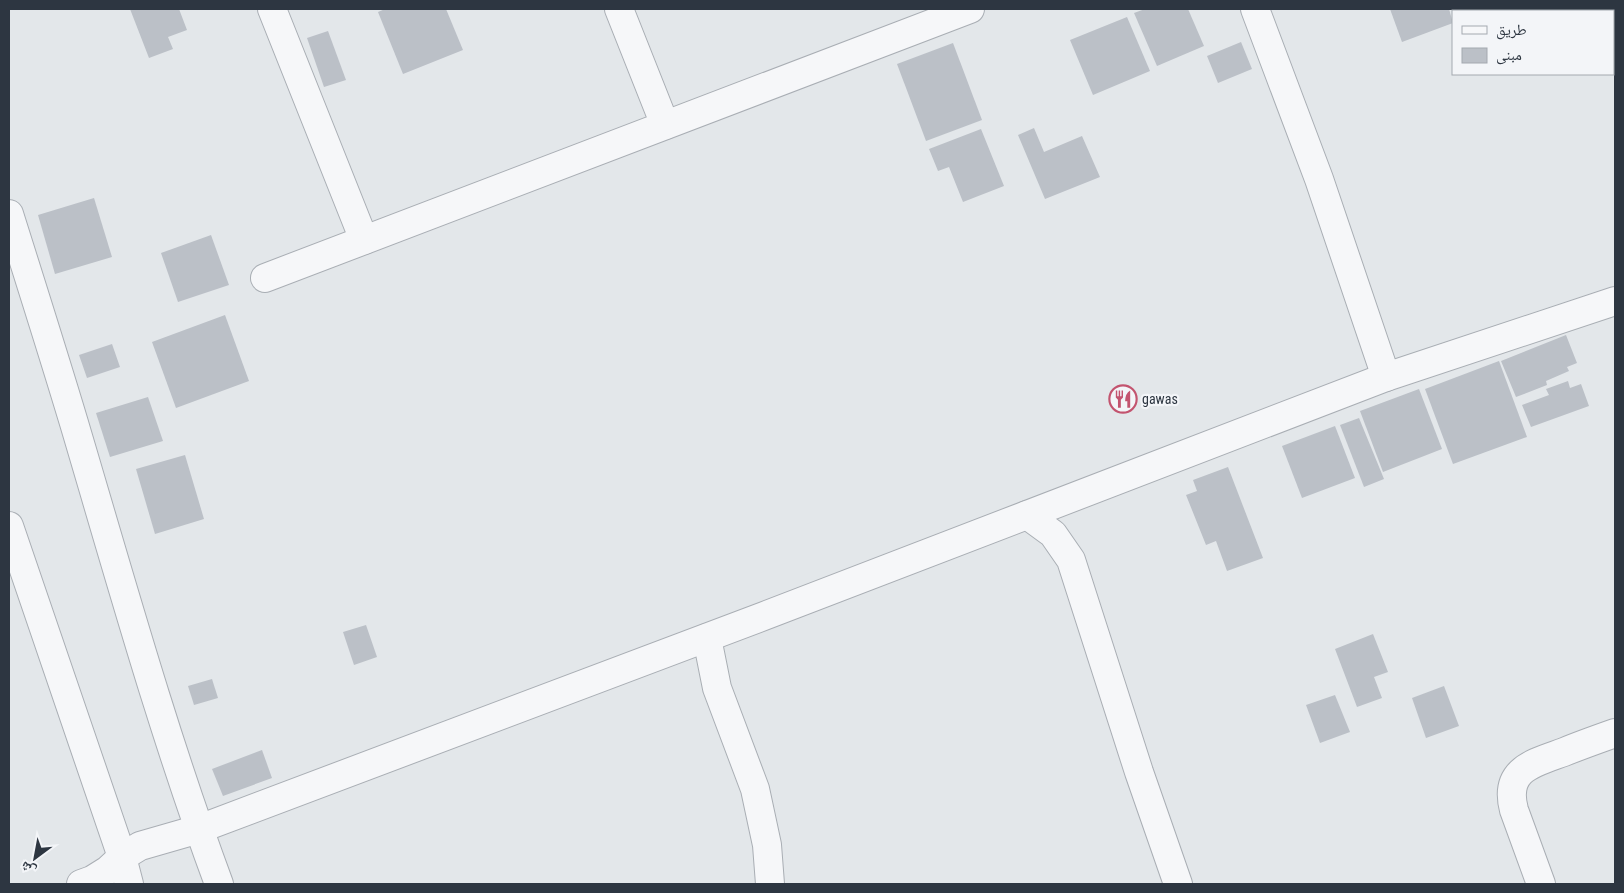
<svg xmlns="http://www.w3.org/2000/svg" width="1624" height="893" font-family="'Roboto Condensed','Noto Naskh Arabic',sans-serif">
	<rect width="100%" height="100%" fill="#e3e7ea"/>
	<g fill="#bbc0c7">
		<polygon points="130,9 179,9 187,30 168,37 173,49 149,58"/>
		<polygon points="385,9 446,9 463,50 403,74 378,12"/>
		<polygon points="1145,9 1188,9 1204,46 1157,66 1134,13"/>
		<polygon points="1390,9 1449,9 1453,23 1402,42"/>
		<polygon points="1127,17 1150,71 1093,95 1070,40"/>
		<polygon points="328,31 346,80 324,87 307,38"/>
		<polygon points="1241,42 1252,69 1218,83 1207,56"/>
		<polygon points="953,43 982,120 926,141 897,64"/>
		<polygon points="1034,128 1044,152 1082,136 1100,177 1045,199 1018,135"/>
		<polygon points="981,129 1004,186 963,202 949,167 938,171 929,149"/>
		<polygon points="94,198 112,257 55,274 38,215"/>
		<polygon points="211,235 229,285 178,302 161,253"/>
		<polygon points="225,315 249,381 176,408 152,342"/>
		<polygon points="1566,335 1577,363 1567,367 1569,371 1546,381 1547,385 1516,397 1501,361"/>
		<polygon points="112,344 120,367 87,378 79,355"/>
		<polygon points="1499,361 1527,437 1453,464 1425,389"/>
		<polygon points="1568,381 1570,388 1581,384 1589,406 1531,427 1522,405 1549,395 1546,389"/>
		<polygon points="1419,389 1442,449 1383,472 1360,411"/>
		<polygon points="148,397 163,441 110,457 96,413"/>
		<polygon points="1359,418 1384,479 1364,487 1340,425"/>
		<polygon points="1335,426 1355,478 1302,498 1282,446"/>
		<polygon points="185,455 204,519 155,534 136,469"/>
		<polygon points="1228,467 1263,558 1227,571 1216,541 1206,545 1186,495 1197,491 1193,480"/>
		<polygon points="366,625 377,657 354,665 343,632"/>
		<polygon points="1373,634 1388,672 1374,677 1382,698 1357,707 1335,649"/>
		<polygon points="212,679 218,698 194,705 188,686"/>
		<polygon points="1444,686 1459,726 1426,738 1412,698"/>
		<polygon points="1335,695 1350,732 1320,743 1306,705"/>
		<polygon points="262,750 272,778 223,796 212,769"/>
	</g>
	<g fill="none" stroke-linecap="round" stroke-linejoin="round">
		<g stroke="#a9aeb4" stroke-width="30">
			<g id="minor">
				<polyline points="272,9 364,240"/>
				<polyline points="619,9 665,125"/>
				<polyline points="1255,9 1319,179 1386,377"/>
				<path d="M9,214C31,284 53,353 74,423C120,578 163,733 219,884"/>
				<polyline points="265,278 970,9"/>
				<polyline points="1027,515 1053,534 1071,560 1139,772 1178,884"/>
				<polyline points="9,526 122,857 129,884"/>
				<polyline points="707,638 717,688 755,789 767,845 770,884"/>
				<polyline points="81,884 92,880 108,870 122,857 140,846 199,829 764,616 1386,377 1615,301"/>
				<path d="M1541,884L1514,810C1503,769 1534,763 1564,752C1581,745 1598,739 1615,733"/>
			</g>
		</g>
		<use href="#minor" stroke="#f6f7f9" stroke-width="28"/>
	</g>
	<defs>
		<g id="restaurant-ring" transform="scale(1.4375)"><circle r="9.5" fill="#f3f5f8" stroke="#c3546f" stroke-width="1.5"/><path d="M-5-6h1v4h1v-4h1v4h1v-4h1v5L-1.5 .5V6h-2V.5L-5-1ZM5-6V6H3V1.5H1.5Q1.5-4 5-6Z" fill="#c3546f"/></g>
	</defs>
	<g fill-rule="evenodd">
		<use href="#restaurant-ring" x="1123" y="399"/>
	</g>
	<g text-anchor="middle" stroke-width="4.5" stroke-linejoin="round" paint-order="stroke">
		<g font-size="14" fill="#2d3641" stroke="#f3f5f8" text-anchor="start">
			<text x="1142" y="404">gawas</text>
		</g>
	</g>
	<rect width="1624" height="893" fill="none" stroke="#2d3641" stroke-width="20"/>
	<rect x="1452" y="10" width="162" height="65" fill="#f3f5f8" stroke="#a4a9af"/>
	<rect x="1462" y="26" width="25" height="8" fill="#f6f7f9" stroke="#a4a9af"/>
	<text x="1496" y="35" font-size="15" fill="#2d3641">طريق</text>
	<rect x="1462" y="48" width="25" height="15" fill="#bbc0c7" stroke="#a4a9af"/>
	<text x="1496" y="60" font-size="15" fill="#2d3641">مبنى</text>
	<g transform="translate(35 858) rotate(212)" stroke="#f3f5f8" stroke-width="4" paint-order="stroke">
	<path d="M0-4L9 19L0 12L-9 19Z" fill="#2d3641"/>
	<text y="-8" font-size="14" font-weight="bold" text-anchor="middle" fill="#2d3641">ش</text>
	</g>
</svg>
